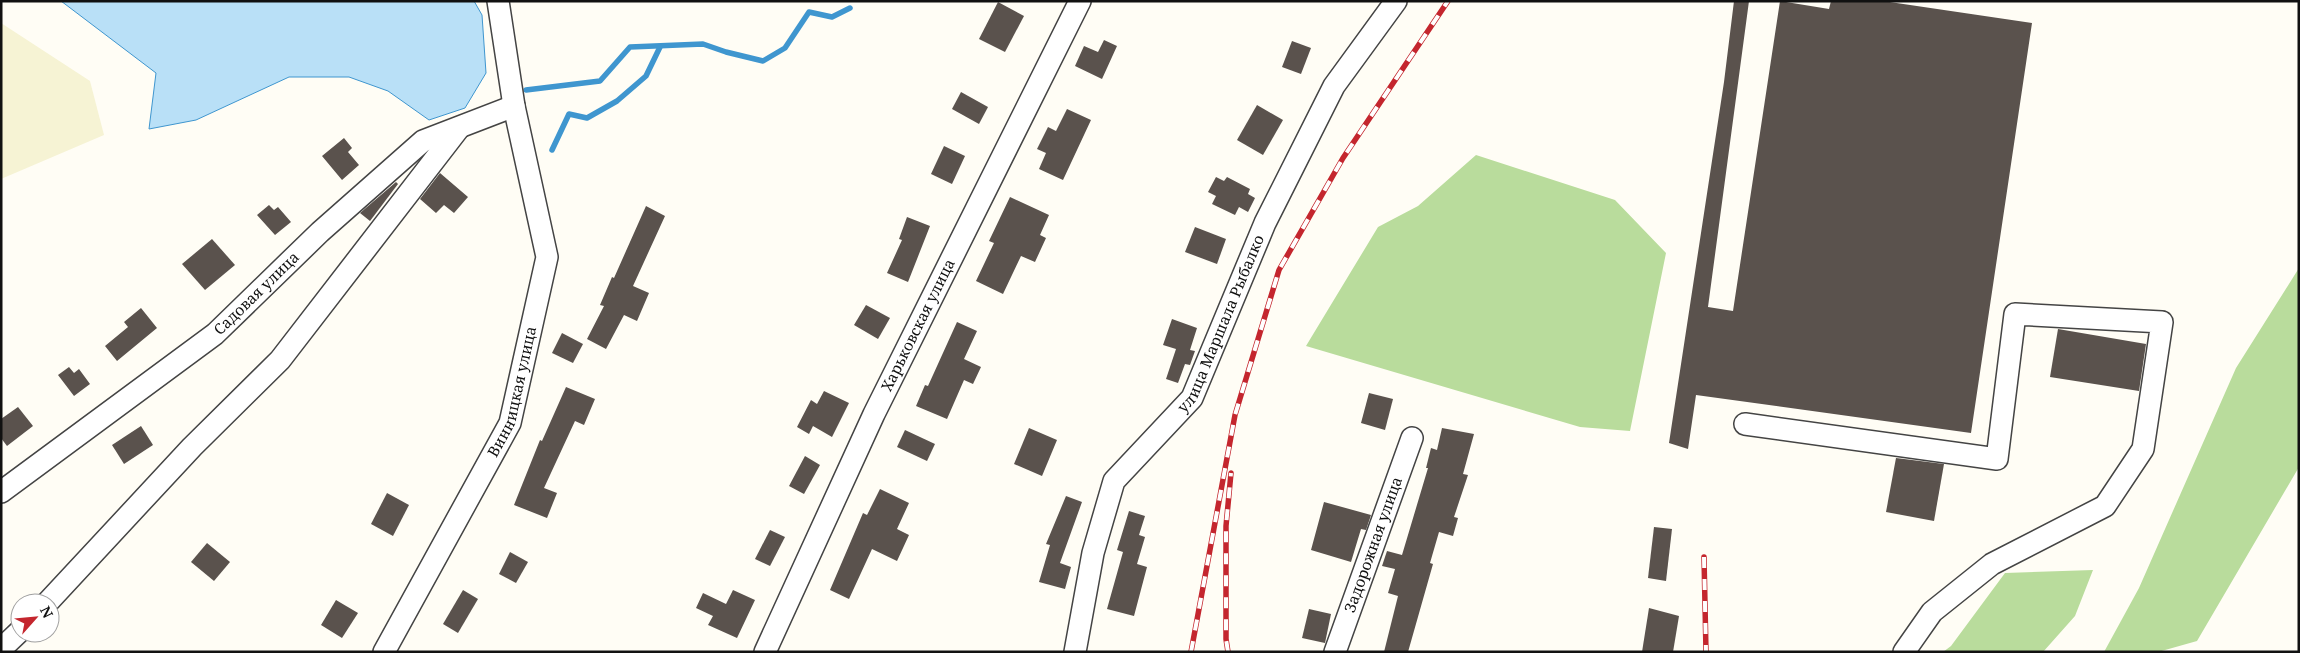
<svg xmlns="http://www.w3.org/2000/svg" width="2300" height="653" font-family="'Noto Serif',serif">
	<rect width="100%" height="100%" fill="#fffdf5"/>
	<polygon fill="#f6f3d4" points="1,23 90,81 104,135 1,179"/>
	<g fill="#b9dc9c">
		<polygon points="1476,155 1615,200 1666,253 1630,431 1580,427 1306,346 1378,227 1418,206"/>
		<polygon points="2299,268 2299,467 2197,641 2158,652 2104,652 2139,588 2236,368"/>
		<polygon points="2093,570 2075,616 2043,652 1943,652 1951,646 2005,573"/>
	</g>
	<polygon fill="#b9e0f7" stroke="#3f96cf" points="61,1 474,1 482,15 486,73 465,108 429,120 388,91 349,77 289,77 196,120 149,129 156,73"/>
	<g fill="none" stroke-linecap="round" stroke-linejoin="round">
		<g stroke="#3f96cf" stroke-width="5.5">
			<polyline points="526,90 600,81 630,47 703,44 726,52 763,61 785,48 809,12 832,17 850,8"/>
			<polyline points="552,150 569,114 587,118 617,101 646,76 660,47"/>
		</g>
	</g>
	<g fill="#5a524d">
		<polygon points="1734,1 1749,1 1708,307 1733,311 1780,1 1829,9 1831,1 1883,1 2032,23 1971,433 1696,395 1688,449 1669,443 1724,82"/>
		<polygon points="998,2 1024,16 1005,52 979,39"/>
		<polygon points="1104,40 1117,46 1102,79 1075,66 1084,46 1098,52"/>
		<polygon points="1292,41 1311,48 1301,74 1282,67"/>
		<polygon points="961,92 988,107 979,124 952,109"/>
		<polygon points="1257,105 1283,120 1263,155 1237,140"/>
		<polygon points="1067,109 1091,120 1063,180 1039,169 1046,153 1037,149 1048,127 1056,131"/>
		<polygon points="344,138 352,148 348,152 359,165 342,180 322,156"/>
		<polygon points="944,146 965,156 952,184 931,174"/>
		<polygon points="440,173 468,197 454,213 444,205 436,213 420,199"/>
		<polygon points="1216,177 1224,181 1227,177 1250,189 1248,194 1255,198 1248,212 1239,207 1235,215 1212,204 1216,196 1208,192"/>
		<polygon points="396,182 398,184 370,221 360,213"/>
		<polygon points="1010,197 1049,215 1040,235 1046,238 1035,262 1021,256 1003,294 976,281 994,243 989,241"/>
		<polygon points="269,205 274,210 278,207 291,222 275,235 257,215"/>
		<polygon points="646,206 665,216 633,286 649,293 637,321 624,315 606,349 587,339 604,306 600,305 612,277 614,278"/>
		<polygon points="907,217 930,226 908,282 887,273 902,240 899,239"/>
		<polygon points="1195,227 1226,239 1217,264 1185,252"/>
		<polygon points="212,239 235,265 205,290 182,264"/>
		<polygon points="866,305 890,318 878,339 854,325"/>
		<polygon points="141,308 157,328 117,361 105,346 128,327 124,322"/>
		<polygon points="1172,319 1197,328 1190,350 1195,351 1190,365 1185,364 1178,383 1166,379 1176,349 1163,345"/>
		<polygon points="957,322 977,331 964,359 981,367 973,384 964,380 947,419 916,406 925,385 928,386"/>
		<polygon points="2058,329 2146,344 2139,391 2050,377"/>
		<polygon points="562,333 583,344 573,363 552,353"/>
		<polygon points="69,367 74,373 79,369 90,384 74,396 58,375"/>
		<polygon points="566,387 595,399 584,425 575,421 544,488 557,493 547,518 514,505 540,440 542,441"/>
		<polygon points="824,391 849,403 832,437 813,426 809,434 797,427 811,400 817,404"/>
		<polygon points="1369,393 1393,399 1385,430 1361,423"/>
		<polygon points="18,407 33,426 7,446 1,438 1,419"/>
		<polygon points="141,426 153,445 124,464 112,445"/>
		<polygon points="1029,428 1057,440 1042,476 1014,464"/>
		<polygon points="1442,428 1474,434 1463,474 1468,475 1454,517 1458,518 1453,536 1439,532 1430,563 1433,564 1408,652 1384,652 1398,596 1388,593 1395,569 1382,566 1387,551 1402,555 1428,468 1426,468 1431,448 1437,450"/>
		<polygon points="905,430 935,444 927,461 897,447"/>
		<polygon points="805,456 820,465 804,494 789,486"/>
		<polygon points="1896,458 1944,464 1934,521 1886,512"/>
		<polygon points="880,489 909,503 897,529 909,535 897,561 872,549 849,599 830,590 863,513 867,515"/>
		<polygon points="387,493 409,505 393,536 371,524"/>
		<polygon points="1066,496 1082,502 1060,563 1071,567 1065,589 1039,582 1050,545 1046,544"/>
		<polygon points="1324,502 1371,515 1366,530 1361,529 1351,562 1311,550"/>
		<polygon points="1129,511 1145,516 1139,535 1145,537 1137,564 1147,567 1134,616 1107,609 1123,552 1117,550"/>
		<polygon points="1654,527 1672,529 1666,581 1648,578"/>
		<polygon points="770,530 785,537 770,566 755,559"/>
		<polygon points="207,543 230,562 214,581 191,562"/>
		<polygon points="510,552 528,562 516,583 499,574"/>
		<polygon points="463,590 478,599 458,633 443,624"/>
		<polygon points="733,590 755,600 737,638 708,625 713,616 696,608 703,593 726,604"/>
		<polygon points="336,600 358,613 342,638 321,625"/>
		<polygon points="1649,608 1679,616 1673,652 1642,652"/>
		<polygon points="1309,609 1331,614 1325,643 1302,638"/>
	</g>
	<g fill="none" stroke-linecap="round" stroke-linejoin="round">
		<g stroke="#444" stroke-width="24">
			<g id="minor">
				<polyline points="1745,424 1997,459 2015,314 2162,322 2143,449 2105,506 1992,564 1932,612 1904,652"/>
				<path id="s1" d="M1,492L215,334L320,232L423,141L514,106"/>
				<polyline points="47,603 192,447 280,360 459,128"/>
				<polyline points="1,649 20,631"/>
				<path id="s2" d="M384,652L510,423L547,257L514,106L498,1"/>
				<path id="s3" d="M765,652L874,414L1080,1"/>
				<path id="s4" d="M1075,652L1093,553L1114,481L1192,398L1265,223L1334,86L1396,1"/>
				<path id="s5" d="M1335,652L1412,438"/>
			</g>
		</g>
		<use href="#minor" stroke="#fff" stroke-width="21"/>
		<g stroke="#c4262e" stroke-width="5.5">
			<g id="rail">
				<polyline points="1704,557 1706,652"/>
				<polyline points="1191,652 1235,415 1279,270 1343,158 1448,1"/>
				<polyline points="1228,652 1226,639 1226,526 1231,473"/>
			</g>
		</g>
		<use href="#rail" stroke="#fff" stroke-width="4" stroke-dasharray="11" stroke-linecap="butt"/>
	</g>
	<g text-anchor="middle" stroke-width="5" stroke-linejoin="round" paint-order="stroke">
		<g font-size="15" fill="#111" stroke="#fff">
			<text dy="5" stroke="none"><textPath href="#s1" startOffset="324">Садовая улица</textPath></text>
			<text dy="5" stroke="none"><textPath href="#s4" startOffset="369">улица Маршала Рыбалко</textPath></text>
			<text dy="5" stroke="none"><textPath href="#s3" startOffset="361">Харьковская улица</textPath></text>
			<text dy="5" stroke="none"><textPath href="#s2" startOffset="292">Винницкая улица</textPath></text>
			<text dy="5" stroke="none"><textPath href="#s5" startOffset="114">Задорожная улица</textPath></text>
		</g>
	</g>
	<rect width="2300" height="653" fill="none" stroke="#111111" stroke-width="5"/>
	<g transform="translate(35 618) rotate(63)"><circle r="24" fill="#ffffff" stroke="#a0a0a0"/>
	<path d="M0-4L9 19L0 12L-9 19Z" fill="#c4262e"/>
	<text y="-8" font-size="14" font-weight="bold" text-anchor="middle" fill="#111111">N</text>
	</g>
</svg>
